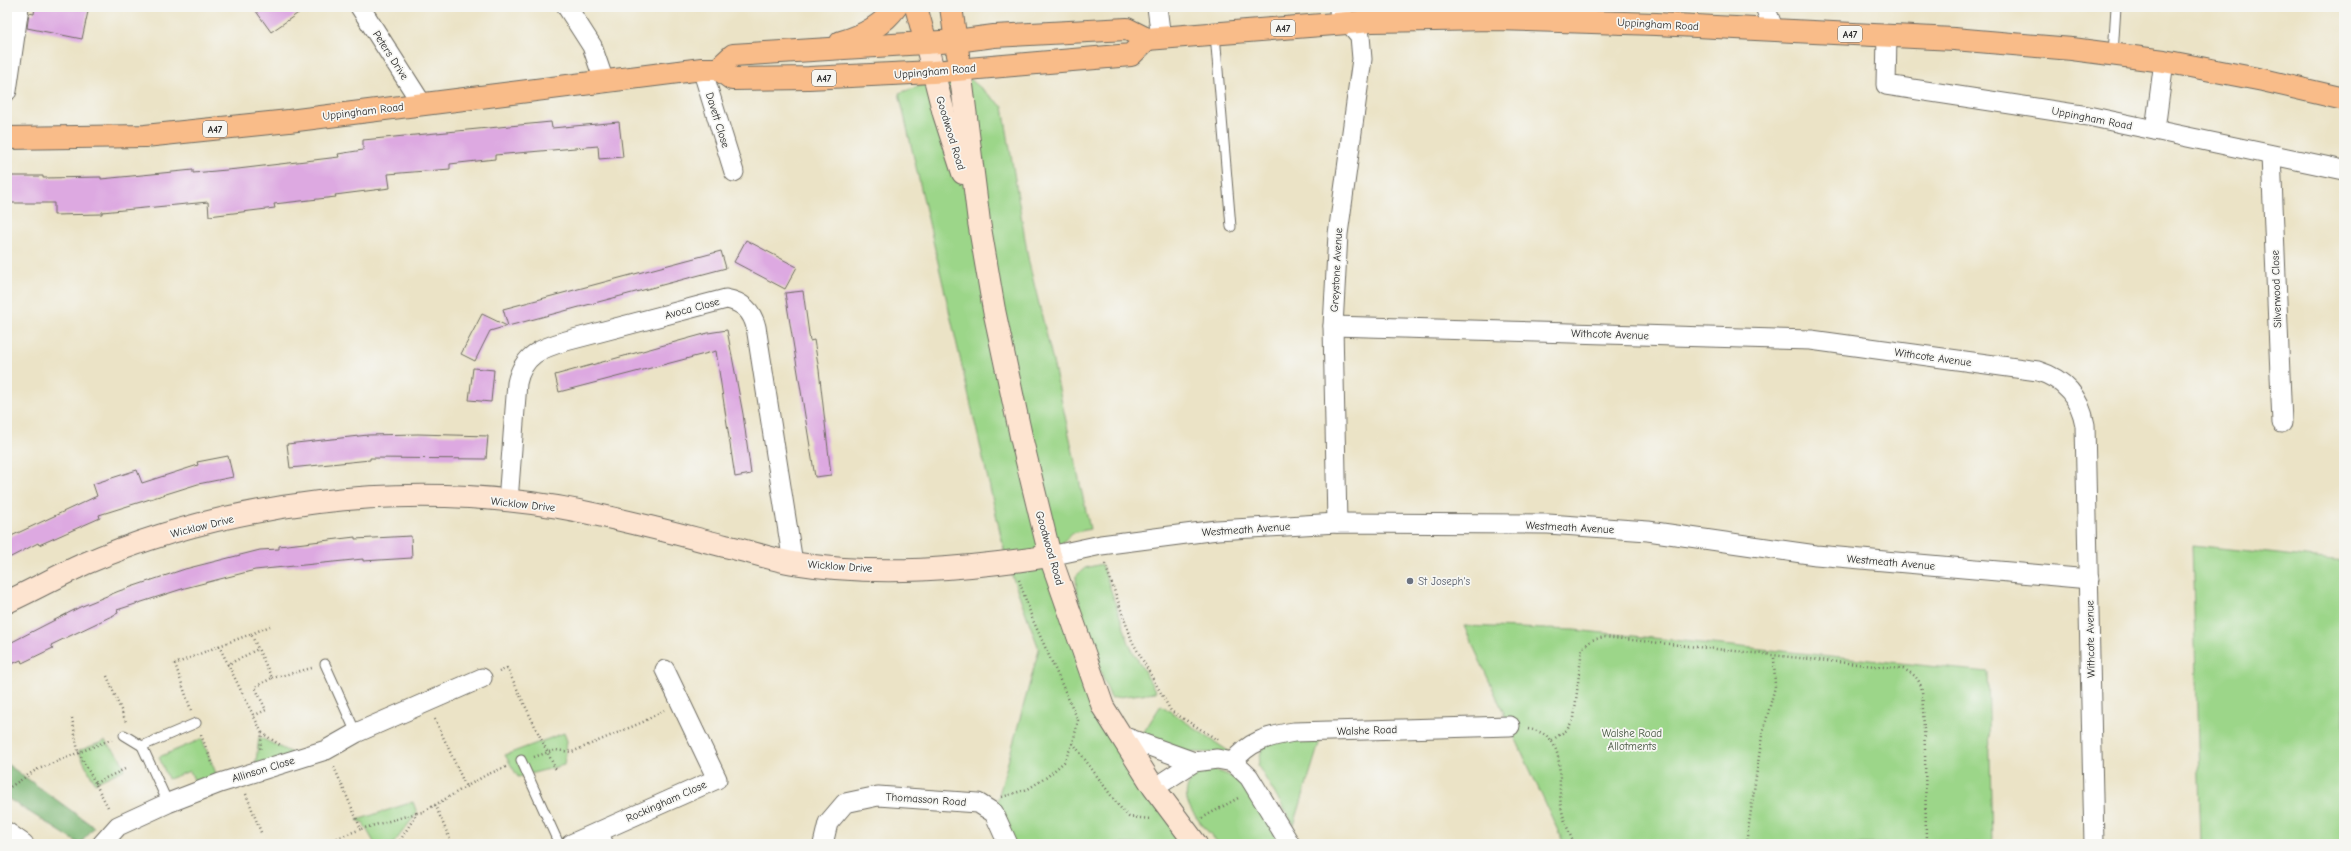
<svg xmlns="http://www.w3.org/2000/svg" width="2351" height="851" font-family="'Comic Neue',sans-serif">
	<rect width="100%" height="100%" fill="#f6f6f2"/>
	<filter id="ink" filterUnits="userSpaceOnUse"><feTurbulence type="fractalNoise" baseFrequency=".025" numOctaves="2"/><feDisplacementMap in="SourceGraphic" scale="8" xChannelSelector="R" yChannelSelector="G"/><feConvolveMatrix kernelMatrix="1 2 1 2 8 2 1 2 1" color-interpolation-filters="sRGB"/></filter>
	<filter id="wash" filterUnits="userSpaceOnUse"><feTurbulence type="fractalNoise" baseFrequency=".012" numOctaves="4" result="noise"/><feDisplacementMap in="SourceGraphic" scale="16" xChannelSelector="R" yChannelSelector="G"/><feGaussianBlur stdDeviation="0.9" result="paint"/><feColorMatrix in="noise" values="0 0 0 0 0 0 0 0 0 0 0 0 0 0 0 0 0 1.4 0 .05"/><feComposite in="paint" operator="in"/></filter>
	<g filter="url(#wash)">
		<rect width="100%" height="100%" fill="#ebe3c6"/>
		<g fill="#9cd689" stroke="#64805a">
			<polygon points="962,72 1003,107 1029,263 1051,353 1090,529 1072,533 1050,556 1097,705 1191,844 1008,844 994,813 1039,649 1007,562 899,93"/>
			<polygon points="2192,545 2344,561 2344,844 2201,844"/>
			<path d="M1102,564L1130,646L1156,692L1111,698C1098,666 1076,609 1076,576L1085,568Z"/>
			<polygon points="1464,626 1574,630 1988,672 1992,844 1564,844"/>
			<polygon points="1161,705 1231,753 1177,752 1138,741"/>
			<polygon points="564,733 567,741 564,765 518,777 505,755"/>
			<polygon points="1322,734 1294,825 1258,766 1264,738"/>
			<polygon points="259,737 298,756 255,769"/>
			<polygon points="202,739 220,783 199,791 190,771 168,779 159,757"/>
			<polygon points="105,741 119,756 125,769 95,783 78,751"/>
			<path d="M1204,770C1245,768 1263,814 1280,844H1219C1200,821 1165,793 1204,770Z"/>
			<polygon points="413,802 417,813 393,844 375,844 363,823 357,820"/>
		</g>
		<polygon fill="#7db775" stroke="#547150" points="7,764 94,827 80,844 7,798"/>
		<g id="blocks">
			<g fill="#dda9e1">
				<polygon points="35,7 89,7 82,39 27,28 29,13 34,14"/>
				<polygon points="253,7 307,7 271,32"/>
				<polygon points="551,122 552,128 619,122 623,157 599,159 598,146 495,155 495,159 450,164 450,169 388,174 390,188 335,195 336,197 274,204 275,208 209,216 208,202 102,212 102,214 54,215 54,203 7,203 7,176 43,176 43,178 101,177 101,179 193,170 193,173 238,169 339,157 338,154 363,150 363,140"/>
				<polygon points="746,240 797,267 785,289 734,262"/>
				<polygon points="721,251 726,268 508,326 503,309"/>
				<polygon points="803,291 810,341 814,340 819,370 831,475 815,477 785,293"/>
				<polygon points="482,314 507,326 490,331 475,361 461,354"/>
				<polygon points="727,330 743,414 751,474 735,477 716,351 559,392 555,375 708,333"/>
				<polygon points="473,368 494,370 491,402 469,400"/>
				<polygon points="418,434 488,436 486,459 370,458 370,460 290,468 287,444 368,435"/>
				<polygon points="228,456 233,477 198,484 99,515 100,518 39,545 38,543 7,559 7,538 97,496 93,484 137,470 142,483 198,465 197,462"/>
				<polygon points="411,536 412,558 363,561 363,559 255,570 185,588 117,610 118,613 51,645 53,648 22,663 21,660 7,666 7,646 12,642 80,607 119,591 185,569 260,550 279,549 279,546 355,537 355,539"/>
			</g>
		</g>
	</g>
	<g filter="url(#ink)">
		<use href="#blocks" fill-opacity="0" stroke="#6e6b61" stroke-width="1"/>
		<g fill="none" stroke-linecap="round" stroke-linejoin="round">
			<g stroke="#6e6b61" stroke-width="11">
				<g id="lane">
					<polyline points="1215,34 1231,227"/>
					<polyline points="2113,54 2116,7"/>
					<polyline points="325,664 356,733"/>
					<polyline points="124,735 142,746"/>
					<polyline points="521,760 559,844"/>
					<polyline points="168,803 142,746 196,723"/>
					<polyline points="603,830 609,844"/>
				</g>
			</g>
			<g stroke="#6e6b61" stroke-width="21">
				<g id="street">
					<polyline points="360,7 422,104"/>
					<polyline points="567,7 592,46 604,81"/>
					<polyline points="1157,7 1161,38"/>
					<polyline points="1765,7 1774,30"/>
					<polyline points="1887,36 1886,85 2088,116 2344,170"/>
					<polyline points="702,69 734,172"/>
					<polyline points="7,91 19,7"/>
					<polyline points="2155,130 2164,61"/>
					<polyline points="2271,155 2282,423"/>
					<path d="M1333,326L1811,340L2038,371C2064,379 2080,397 2085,425L2094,844"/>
					<path d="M508,501L517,383C523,355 541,348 566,341L726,299C743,302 752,311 756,327L793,563"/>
					<polyline points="1337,523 1333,326 1338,234 1362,59 1360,36 1339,11 1339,7"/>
					<polyline points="1050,556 1101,545 1217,530 1337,523 1548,524 1648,531 1816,555 2089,579"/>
					<polyline points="1119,735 1194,762"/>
					<path d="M1233,762C1249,741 1269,736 1294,732L1510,726"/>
					<polyline points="1154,788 1194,762 1217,759 1233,762 1249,777 1290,844"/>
					<polyline points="7,832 24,844"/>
					<polyline points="102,844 118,826 168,803 220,783 326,750 356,733 482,678"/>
					<polyline points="571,844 717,779 665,670"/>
					<polyline points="823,844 828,823 845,803 878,796 978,803 994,813 1008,844"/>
				</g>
			</g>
			<g stroke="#6e6b61" stroke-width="24">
				<g id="secondary">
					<polyline points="926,43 944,114 963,173"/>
					<polyline points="960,69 979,222 994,310 1022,441 1050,556 1103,707 1154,788 1196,844"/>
					<path d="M7,602C33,590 58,576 84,564C230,501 402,481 558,507C615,517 670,532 725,546C748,551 770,559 793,563C877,577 966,569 1050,556"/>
				</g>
			</g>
			<g stroke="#6e6b61" stroke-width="24">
				<g id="highway">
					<polyline points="916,7 926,43"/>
					<polyline points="951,7 958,55"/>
					<path d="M841,42C863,36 882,26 896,7"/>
					<polyline points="718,69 733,55 956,41 994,36 1127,29 1147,39 1372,21 1495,19 1656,24 1954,39 2072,49 2164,61 2263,80 2344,99"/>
					<polyline points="7,138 145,136 289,121 702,69 718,69 732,79 809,78 933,72 1131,55 1147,39"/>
				</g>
			</g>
			<g stroke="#6e6b61" stroke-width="2.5" stroke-dasharray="1 3" stroke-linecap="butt">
				<polyline points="1105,564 1132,641 1171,711 1218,740"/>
				<polyline points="251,634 270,626"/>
				<polyline points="219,646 251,634 272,678 255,687 266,710 253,716"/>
				<polyline points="227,665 258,649"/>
				<polyline points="499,672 507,668 556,770"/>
				<polyline points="107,676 126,722"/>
				<polyline points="272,678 312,668"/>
				<polyline points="191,710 175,664 219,646 262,733 260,751"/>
				<polyline points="72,718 78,751 109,809"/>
				<polyline points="435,719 466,787"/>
				<path d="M1528,729C1569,734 1557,778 1561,806C1563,819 1569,832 1574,844"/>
				<polyline points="262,733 280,745"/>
				<polyline points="201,735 213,765"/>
				<path d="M1552,740L1567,730L1574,718L1582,648L1592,640L1604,637L1903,669C1914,674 1919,678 1922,690L1925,749L1926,844"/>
				<polyline points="1073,743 1118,805 1129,817 1152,819"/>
				<polyline points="534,757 555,750 572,752 643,722 664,710"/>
				<polyline points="334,767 361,829 417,813"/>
				<polyline points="95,783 125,769"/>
				<polyline points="7,789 36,770 112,739"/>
				<polyline points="246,794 262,835"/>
				<polyline points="1002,797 1028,789 1047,777 1064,762 1073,743 1078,720 1032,618 1019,580"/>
				<polyline points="435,805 452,844"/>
				<polyline points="1202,818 1240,797"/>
				<polyline points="322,844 361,829"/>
				<polyline points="398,844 417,813 423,812 486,775 508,766"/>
				<polyline points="1746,844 1762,736 1775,687 1774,656"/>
			</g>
			<use href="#lane" stroke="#fff" stroke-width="9"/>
			<use href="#street" stroke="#fff" stroke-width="19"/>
			<use href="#secondary" stroke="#fde4d0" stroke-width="22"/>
			<use href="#highway" stroke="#f9bc89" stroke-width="22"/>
		</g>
	</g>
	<circle fill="#6b7280" stroke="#f6f6f2" stroke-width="1.5" cx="1410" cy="581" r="4"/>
	<g text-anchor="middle" stroke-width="3.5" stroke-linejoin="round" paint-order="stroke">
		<g fill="#f6f6f2" stroke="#686867" stroke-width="1">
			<rect x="1271" y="20" width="24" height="16" rx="3"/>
			<rect x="1838" y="26" width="24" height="16" rx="3"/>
			<rect x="812" y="70" width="24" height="16" rx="3"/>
			<rect x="203" y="121" width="24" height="16" rx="3"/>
		</g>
		<g font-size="10" font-weight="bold" fill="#2b2b2b">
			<text x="1283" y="32">A47</text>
			<text x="1850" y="38">A47</text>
			<text x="824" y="82">A47</text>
			<text x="215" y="133">A47</text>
		</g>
		<g font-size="11" fill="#2b2b2b" stroke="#f6f6f2">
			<text transform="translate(1658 24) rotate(3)" y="4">Uppingham Road</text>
			<text transform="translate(391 55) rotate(57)" y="4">Peters Drive</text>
			<text transform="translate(935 71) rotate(-5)" y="4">Uppingham Road</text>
			<text transform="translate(363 111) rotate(-7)" y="4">Uppingham Road</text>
			<text transform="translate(2092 118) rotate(11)" y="4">Uppingham Road</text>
			<text transform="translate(718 120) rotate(73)" y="4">Davett Close</text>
			<text transform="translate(951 133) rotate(73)" y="4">Goodwood Road</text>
			<text transform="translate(1336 270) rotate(-87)" y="4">Greystone Avenue</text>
			<text transform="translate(2276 289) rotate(-92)" y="4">Silverwood Close</text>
			<text transform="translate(692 308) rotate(-15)" y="4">Avoca Close</text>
			<text transform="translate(1610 334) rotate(2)" y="4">Withcote Avenue</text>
			<text transform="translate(1933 357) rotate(8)" y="4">Withcote Avenue</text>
			<text transform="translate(523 504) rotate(6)" y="4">Wicklow Drive</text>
			<text transform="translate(202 526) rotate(-14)" y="4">Wicklow Drive</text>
			<text transform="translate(1570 527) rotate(3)" y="4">Westmeath Avenue</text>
			<text transform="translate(1246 529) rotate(-4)" y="4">Westmeath Avenue</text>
			<text transform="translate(1050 548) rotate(74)" y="4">Goodwood Road</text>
			<text transform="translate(1891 562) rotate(5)" y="4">Westmeath Avenue</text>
			<text transform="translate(840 566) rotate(4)" y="4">Wicklow Drive</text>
			<text transform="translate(2090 639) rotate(-91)" y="4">Withcote Avenue</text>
			<text transform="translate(1367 730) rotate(-2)" y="4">Walshe Road</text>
			<text transform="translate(263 769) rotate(-17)" y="4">Allinson Close</text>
			<text transform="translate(926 799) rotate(4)" y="4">Thomasson Road</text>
			<text transform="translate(666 801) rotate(-24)" y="4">Rockingham Close</text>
		</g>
		<g font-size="11" fill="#5b616d" stroke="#f6f6f2" text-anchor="start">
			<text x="1418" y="585">St Joseph's</text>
		</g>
		<g font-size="11" fill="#475642" stroke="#f6f6f2">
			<text x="1632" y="737">Walshe Road<tspan x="1632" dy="13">Allotments</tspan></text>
		</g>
	</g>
	<rect width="2351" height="851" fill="none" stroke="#f6f6f2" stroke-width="24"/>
</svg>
